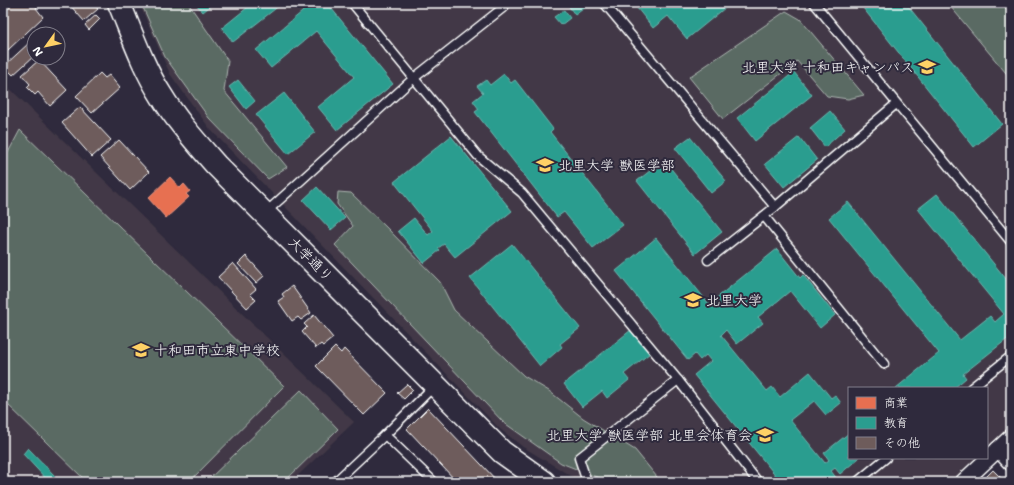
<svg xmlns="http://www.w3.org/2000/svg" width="1014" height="485" font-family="'Shantell Sans','Klee One',sans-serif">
	<rect width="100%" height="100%" fill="#2f2a3d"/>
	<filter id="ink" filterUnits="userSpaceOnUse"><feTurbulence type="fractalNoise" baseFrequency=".025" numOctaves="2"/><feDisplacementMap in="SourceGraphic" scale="8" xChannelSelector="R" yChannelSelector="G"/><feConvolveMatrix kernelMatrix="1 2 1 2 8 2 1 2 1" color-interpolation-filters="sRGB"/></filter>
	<g filter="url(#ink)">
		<g fill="#423946">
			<polygon points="139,3 1011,3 1011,427 987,449 987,388 849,388 849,458 977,458 951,482 581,482 523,447 500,429 210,129 170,74"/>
			<polygon points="3,82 354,422 291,482 3,482"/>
		</g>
		<g fill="#5a6b63" stroke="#acb5b1">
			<polygon points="141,3 188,3 228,61 224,91 287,167 268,179 209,118 165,57"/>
			<polygon points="950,3 1011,3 1011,79 950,6"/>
			<polygon points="786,11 800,19 864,95 848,99 827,96 797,61 723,119 689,77"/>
			<polygon points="20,130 284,386 189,482 87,482 3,400 3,162"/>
			<polygon points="338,192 351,193 387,228 440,282 454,310 524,376 549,391 583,418 635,450 661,482 609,482 561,463 503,422 335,245 353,226 337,204"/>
			<polygon points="301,390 338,429 284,482 206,482"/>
		</g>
		<polygon fill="#e76f51" stroke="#ee9a85" points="170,177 180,188 184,184 190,191 186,194 189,197 166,218 148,198"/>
		<g fill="#2a9d8f" stroke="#6abab1">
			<polygon points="195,3 214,3 203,12"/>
			<polygon points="253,3 278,3 280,5 233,42 222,28"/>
			<polygon points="304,3 327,3 393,84 337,130 318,107 354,77 316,31 271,68 256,50 308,7"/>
			<polygon points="570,3 585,3 587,6 575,15 568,5"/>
			<polygon points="633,3 731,3 687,39 668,16 653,28"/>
			<polygon points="859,3 912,3 908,6 1002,124 974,147"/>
			<polygon points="564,10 570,18 561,25 554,17"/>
			<polygon points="794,72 812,95 755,141 737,118"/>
			<polygon points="504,74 511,83 515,80 553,129 550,132 623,225 593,248 564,212 557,217 475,112 479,109 473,101 483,93 477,86 486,80 490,85"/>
			<polygon points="238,80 255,101 246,109 229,87"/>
			<polygon points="284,93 315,132 288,154 256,115"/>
			<polygon points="830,111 845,129 825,147 810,128"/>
			<polygon points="451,136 512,211 455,257 444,244 438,248 440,250 424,263 398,231 414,218 428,235 433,231 394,182"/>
			<polygon points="690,137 726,181 711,193 675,148"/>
			<polygon points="799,137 817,160 784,187 765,164"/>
			<polygon points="664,160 722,232 695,254 637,181"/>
			<polygon points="317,187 345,218 331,230 303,200"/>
			<polygon points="937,194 1011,285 1011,336 963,374 966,378 954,388 896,388 939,353 829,218 848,202 960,340 990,316 995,322 1004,314 918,209"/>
			<polygon points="656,238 709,304 777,249 800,278 803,275 835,315 820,328 790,291 758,317 763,323 737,344 726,330 721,335 767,391 772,387 780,397 810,372 831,398 835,395 841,403 826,415 814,401 790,420 825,463 829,460 824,453 849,433 849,458 859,458 840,474 835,468 831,471 837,479 832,482 781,482 694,375 711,361 706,355 700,360 695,354 688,360 616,271"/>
			<polygon points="512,244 580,328 560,344 562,347 540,366 470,278"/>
			<polygon points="631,330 650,353 624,374 629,380 607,398 602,391 582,407 564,384"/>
			<polygon points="28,448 55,476 49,482 23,454"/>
		</g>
		<g fill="#6e5c5b" stroke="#fff">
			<polygon points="13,3 40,3 36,8 43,17 8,50 3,45 3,12"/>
			<polygon points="70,3 92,3 98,9 84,21 69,4"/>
			<polygon points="96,15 100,19 89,30 85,25"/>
			<polygon points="29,43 34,48 34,56 13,75 4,66"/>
			<polygon points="39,60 67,90 50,106 38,92 35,95 27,87 30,84 22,75"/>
			<polygon points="100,73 105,78 109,75 120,88 92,113 76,96"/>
			<polygon points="80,107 111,140 92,157 62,123"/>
			<polygon points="119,140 149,172 130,190 100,157"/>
			<polygon points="246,256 264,276 256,283 238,264"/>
			<polygon points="233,263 256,289 250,294 256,300 247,308 218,277"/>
			<polygon points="292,286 311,313 301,320 298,317 292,321 278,301 284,297 282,294"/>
			<polygon points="314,315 333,338 323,346 321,344 316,348 302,332 307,327 304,324"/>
			<polygon points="335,347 341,353 344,349 387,393 364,415 316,366"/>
			<polygon points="407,384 413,390 404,399 397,393"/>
			<polygon points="428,408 498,482 457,482 407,429"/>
			<polygon points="993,470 1005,482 981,482"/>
		</g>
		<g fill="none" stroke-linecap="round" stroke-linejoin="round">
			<g stroke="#fff" stroke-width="11">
				<g id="lane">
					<polyline points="352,3 478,156 522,193 678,380 758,482"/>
					<polyline points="604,3 775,207"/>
					<polyline points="814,3 1011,242"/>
					<polyline points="265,213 414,78 504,7"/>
					<polyline points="764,216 884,364"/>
					<polyline points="708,260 775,207 896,104"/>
					<polyline points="971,388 1011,356"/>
					<polyline points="385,435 434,386"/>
					<polyline points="335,482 385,435 434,482"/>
					<polyline points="587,482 579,458 678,380"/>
					<polyline points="857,482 886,458"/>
				</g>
			</g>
			<g stroke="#fff" stroke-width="18">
				<g id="street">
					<polyline points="998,449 1011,463"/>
					<polyline points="963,482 1011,437"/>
				</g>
			</g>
			<g stroke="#fff" stroke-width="25">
				<path id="secondary" d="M119,3C132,34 143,67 161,95C176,120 196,142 216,165L502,452L544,482"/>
			</g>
			<use href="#lane" stroke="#2f2a3d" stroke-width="8"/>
			<use href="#street" stroke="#2f2a3d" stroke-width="15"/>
			<use href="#secondary" stroke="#2f2a3d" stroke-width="22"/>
		</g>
	</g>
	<defs>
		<g id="university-bare" transform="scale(1.38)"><path d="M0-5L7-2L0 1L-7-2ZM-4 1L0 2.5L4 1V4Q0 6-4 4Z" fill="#ffd166" stroke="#2f2a3d" stroke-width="2.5" paint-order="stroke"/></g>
		<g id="school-bare" transform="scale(1.38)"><path d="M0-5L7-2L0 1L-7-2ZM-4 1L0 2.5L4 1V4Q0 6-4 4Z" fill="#ffd166" stroke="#2f2a3d" stroke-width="2.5" paint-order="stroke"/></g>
	</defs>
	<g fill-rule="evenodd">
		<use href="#university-bare" x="927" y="67"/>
		<use href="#university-bare" x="545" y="165"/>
		<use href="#university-bare" x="693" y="300"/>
		<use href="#school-bare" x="141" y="350"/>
		<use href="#university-bare" x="765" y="435"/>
	</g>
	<g text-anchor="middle" stroke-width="4" stroke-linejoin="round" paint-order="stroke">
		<g font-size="14" fill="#fff" stroke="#2f2a3d" text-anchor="start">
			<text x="914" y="72" text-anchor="end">北里大学 十和田キャンパス</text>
			<text x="558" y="170">北里大学 獣医学部</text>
			<text x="706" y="305">北里大学</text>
			<text x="154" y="355">十和田市立東中学校</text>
			<text x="752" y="440" text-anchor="end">北里大学 獣医学部 北里会体育会</text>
		</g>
		<g font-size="14" fill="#fff" stroke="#2f2a3d">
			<text transform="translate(311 259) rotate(45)" y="5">大学通り</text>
		</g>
	</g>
	<rect width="1014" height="485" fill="none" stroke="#2f2a3d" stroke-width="16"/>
	<rect x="8" y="8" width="998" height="469" fill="none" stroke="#fff" stroke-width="1.5" filter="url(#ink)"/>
	<rect x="848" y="387" width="140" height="72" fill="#2f2a3d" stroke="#827f8b"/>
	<rect x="856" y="397" width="20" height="12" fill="#e76f51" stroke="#827f8b"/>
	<text x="884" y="407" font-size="12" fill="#ffffff">商業</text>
	<rect x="856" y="417" width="20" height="12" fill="#2a9d8f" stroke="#827f8b"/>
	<text x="884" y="427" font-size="12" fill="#ffffff">教育</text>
	<rect x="856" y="437" width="20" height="12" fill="#6e5c5b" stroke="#827f8b"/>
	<text x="884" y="447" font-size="12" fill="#ffffff">その他</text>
	<g transform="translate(46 46) rotate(237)"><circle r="19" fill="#2f2a3d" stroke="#827f8b"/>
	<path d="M0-3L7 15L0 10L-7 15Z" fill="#ffd166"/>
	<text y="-6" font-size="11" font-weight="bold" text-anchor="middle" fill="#ffffff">N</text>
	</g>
</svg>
